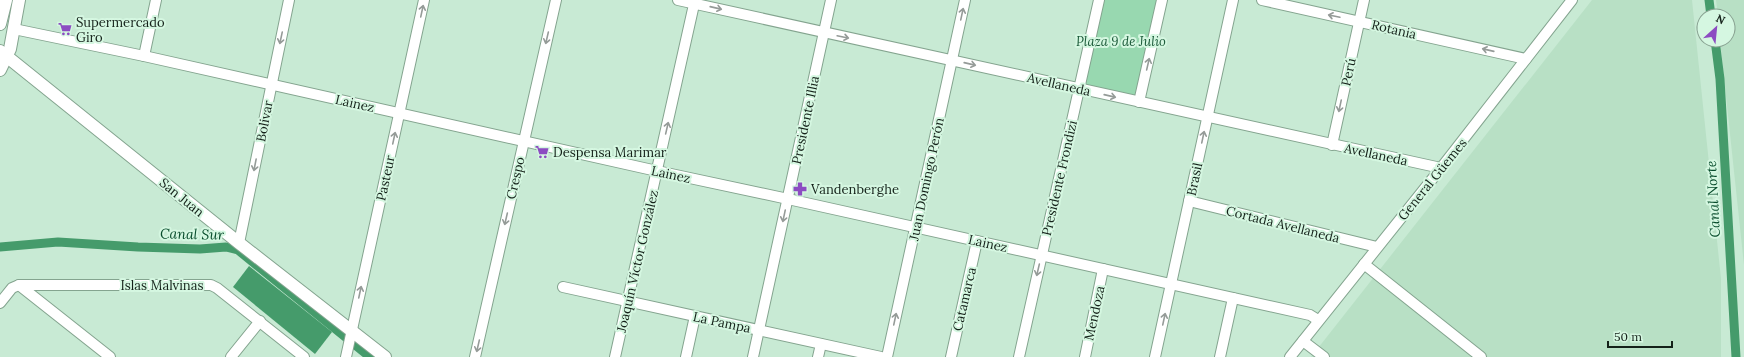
<svg xmlns="http://www.w3.org/2000/svg" width="1744" height="357" font-family="Lora,serif">
	<rect width="100%" height="100%" fill="#c8ead4"/>
	<g fill="#b8e0c5">
		<polygon points="1592,0 1692,0 1721,279 1721,357 1311,357"/>
		<polygon points="1716,0 1744,0 1744,265 1720,40 1728,40 1728,16 1718,16"/>
	</g>
	<polygon fill="#98d8b0" points="1099,0 1162,0 1139,102 1079,89"/>
	<polygon fill="#459b6b" points="249,266 332,332 315,354 233,287"/>
	<g fill="none" stroke-linecap="round" stroke-linejoin="round">
		<g stroke="#459b6b" stroke-width="9">
			<polyline points="1709,0 1711,16"/>
			<polyline points="1715,40 1720,79 1736,357"/>
			<polyline points="0,247 58,242 138,247 200,249 226,247 238,250 370,357"/>
		</g>
		<g stroke="#84a48f" stroke-width="12">
			<g id="minor">
				<polyline points="678,0 1441,168"/>
				<polyline points="1262,0 1526,59"/>
				<polyline points="14,29 144,56 657,171 788,199 1310,315 1318,320"/>
				<polyline points="144,56 156,0"/>
				<polyline points="1139,102 1162,0"/>
				<polyline points="1332,145 1364,0"/>
				<polyline points="1189,201 1377,247"/>
				<polyline points="239,243 289,0"/>
				<polyline points="1364,264 1481,357"/>
				<polyline points="19,285 110,357"/>
				<polyline points="563,287 881,357"/>
				<polyline points="0,303 12,288 19,285 211,285 217,288 304,357"/>
				<polyline points="1303,341 1324,357"/>
				<polyline points="231,357 260,321"/>
				<polyline points="346,357 424,0"/>
				<polyline points="475,357 556,0"/>
				<polyline points="615,357 695,0"/>
				<polyline points="686,357 695,316"/>
				<polyline points="753,357 831,0"/>
				<polyline points="818,357 821,344"/>
				<polyline points="887,357 965,0"/>
				<polyline points="951,357 977,241"/>
				<polyline points="1019,357 1099,0"/>
				<polyline points="1085,357 1103,269"/>
				<polyline points="1155,357 1233,0"/>
				<polyline points="1220,357 1233,298"/>
				<polyline points="1290,357 1441,168 1572,0"/>
			</g>
		</g>
		<g stroke="#84a48f" stroke-width="14">
			<g id="tertiary">
				<polyline points="0,24 6,0"/>
				<polyline points="0,51 239,243 385,357"/>
				<polyline points="0,70 10,49 19,0"/>
			</g>
		</g>
		<use href="#minor" stroke="#fff" stroke-width="10"/>
		<use href="#tertiary" stroke="#fff" stroke-width="12"/>
	</g>
	<defs><path id="oneway-shaft" d="M-6 0H5M1.5-3L5.5 0L1.5 3" fill="none" stroke-width="1.6" stroke-linecap="round" stroke-linejoin="round"/></defs>
	<g stroke="#959b98">
		<use href="#oneway-shaft" transform="translate(716 8) rotate(13)"/>
		<use href="#oneway-shaft" transform="translate(422 11) rotate(-78)"/>
		<use href="#oneway-shaft" transform="translate(962 14) rotate(-78)"/>
		<use href="#oneway-shaft" transform="translate(1334 16) rotate(-168)"/>
		<use href="#oneway-shaft" transform="translate(843 37) rotate(12)"/>
		<use href="#oneway-shaft" transform="translate(281 38) rotate(102)"/>
		<use href="#oneway-shaft" transform="translate(547 38) rotate(103)"/>
		<use href="#oneway-shaft" transform="translate(1488 50) rotate(-167)"/>
		<use href="#oneway-shaft" transform="translate(970 64) rotate(13)"/>
		<use href="#oneway-shaft" transform="translate(1148 64) rotate(-77)"/>
		<use href="#oneway-shaft" transform="translate(1110 96) rotate(13)"/>
		<use href="#oneway-shaft" transform="translate(1340 106) rotate(102)"/>
		<use href="#oneway-shaft" transform="translate(667 128) rotate(-77)"/>
		<use href="#oneway-shaft" transform="translate(1203 137) rotate(-78)"/>
		<use href="#oneway-shaft" transform="translate(394 138) rotate(-78)"/>
		<use href="#oneway-shaft" transform="translate(255 165) rotate(101)"/>
		<use href="#oneway-shaft" transform="translate(784 216) rotate(102)"/>
		<use href="#oneway-shaft" transform="translate(506 219) rotate(103)"/>
		<use href="#oneway-shaft" transform="translate(1038 270) rotate(103)"/>
		<use href="#oneway-shaft" transform="translate(360 292) rotate(-78)"/>
		<use href="#oneway-shaft" transform="translate(895 319) rotate(-78)"/>
		<use href="#oneway-shaft" transform="translate(1164 319) rotate(-78)"/>
		<use href="#oneway-shaft" transform="translate(478 346) rotate(103)"/>
	</g>
	<defs>
		<g id="supermarket-bare" transform="scale(1.08)"><path d="M-6-5.5h2.5l.6 2H6L4.5 2H-2.5L-4.4-4H-6ZM-1.5 3.2a1.3 1.3 0 1 0 .1 0ZM3 3.2a1.3 1.3 0 1 0 .1 0Z" fill="#8c4cc2" stroke="#d5f7e1" stroke-width="2.5" paint-order="stroke"/></g>
		<g id="pharmacy-bare" transform="scale(1.08)"><path d="M-2-6h4v4h4v4h-4v4h-4v-4h-4v-4h4Z" fill="#8c4cc2" stroke="#d5f7e1" stroke-width="2.5" paint-order="stroke"/></g>
	</defs>
	<g fill-rule="evenodd">
		<use href="#supermarket-bare" x="65" y="29"/>
		<use href="#supermarket-bare" x="542" y="152"/>
		<use href="#pharmacy-bare" x="800" y="189"/>
	</g>
	<g text-anchor="middle" stroke-width="4" stroke-linejoin="round" paint-order="stroke">
		<g font-size="13" fill="#142119" stroke="#d5f7e1" text-anchor="start">
			<text x="76" y="27">Supermercado<tspan x="76" dy="15">Giro</tspan></text>
			<text x="553" y="157">Despensa Marimar</text>
			<text x="811" y="194">Vandenberghe</text>
		</g>
		<g font-size="13" fill="#142119" stroke="#d5f7e1">
			<text transform="translate(1394 29) rotate(13)" y="5">Rotania</text>
			<text transform="translate(1348 72) rotate(-78)" y="5">Perú</text>
			<text transform="translate(1059 84) rotate(13)" y="5">Avellaneda</text>
			<text transform="translate(355 103) rotate(13)" y="5">Lainez</text>
			<text transform="translate(805 120) rotate(-78)" y="5">Presidente Illia</text>
			<text transform="translate(264 121) rotate(-79)" y="5">Bolivar</text>
			<text transform="translate(1376 154) rotate(12)" y="5">Avellaneda</text>
			<text transform="translate(671 174) rotate(12)" y="5">Lainez</text>
			<text transform="translate(385 178) rotate(-78)" y="5">Pasteur</text>
			<text transform="translate(515 178) rotate(-77)" y="5">Crespo</text>
			<text transform="translate(1059 178) rotate(-77)" y="5">Presidente Frondizi</text>
			<text transform="translate(926 179) rotate(-78)" y="5">Juan Domingo Perón</text>
			<text transform="translate(1194 179) rotate(-78)" y="5">Brasil</text>
			<text transform="translate(1432 179) rotate(-51)" y="5">General Güemes</text>
			<text transform="translate(182 197) rotate(39)" y="5">San Juan</text>
			<text transform="translate(1283 224) rotate(14)" y="5">Cortada Avellaneda</text>
			<text transform="translate(988 243) rotate(13)" y="5">Lainez</text>
			<text transform="translate(637 261) rotate(-77)" y="5">Joaquín Víctor González</text>
			<text x="162" y="290">Islas Malvinas</text>
			<text transform="translate(964 299) rotate(-77)" y="5">Catamarca</text>
			<text transform="translate(1094 313) rotate(-78)" y="5">Mendoza</text>
			<text transform="translate(722 322) rotate(12)" y="5">La Pampa</text>
		</g>
		<g font-size="13" font-style="italic" fill="#1b5a39" stroke="#d5f7e1">
			<text x="1121" y="46">Plaza 9 de Julio</text>
		</g>
		<g font-size="14" font-style="italic" fill="#084d2c" stroke="#d5f7e1">
			<text transform="translate(1713 199) rotate(-93)" y="5">Canal Norte</text>
			<text transform="translate(192 234) rotate(1)" y="5">Canal Sur</text>
		</g>
	</g>
	<g transform="translate(1716 28) rotate(27)"><circle r="19" fill="#d5f7e1" stroke="#88a191"/>
	<path d="M0-3L7 15L0 10L-7 15Z" fill="#8c4cc2"/>
	<text y="-6" font-size="11" font-weight="bold" text-anchor="middle" fill="#142119">N</text>
	</g>
	<path d="M1608 341v6h64v-6" fill="none" stroke="#142119" stroke-width="2"/>
	<text x="1614" y="341" font-size="12" fill="#142119" stroke="#d5f7e1" stroke-width="3" paint-order="stroke">50 m</text>
</svg>
